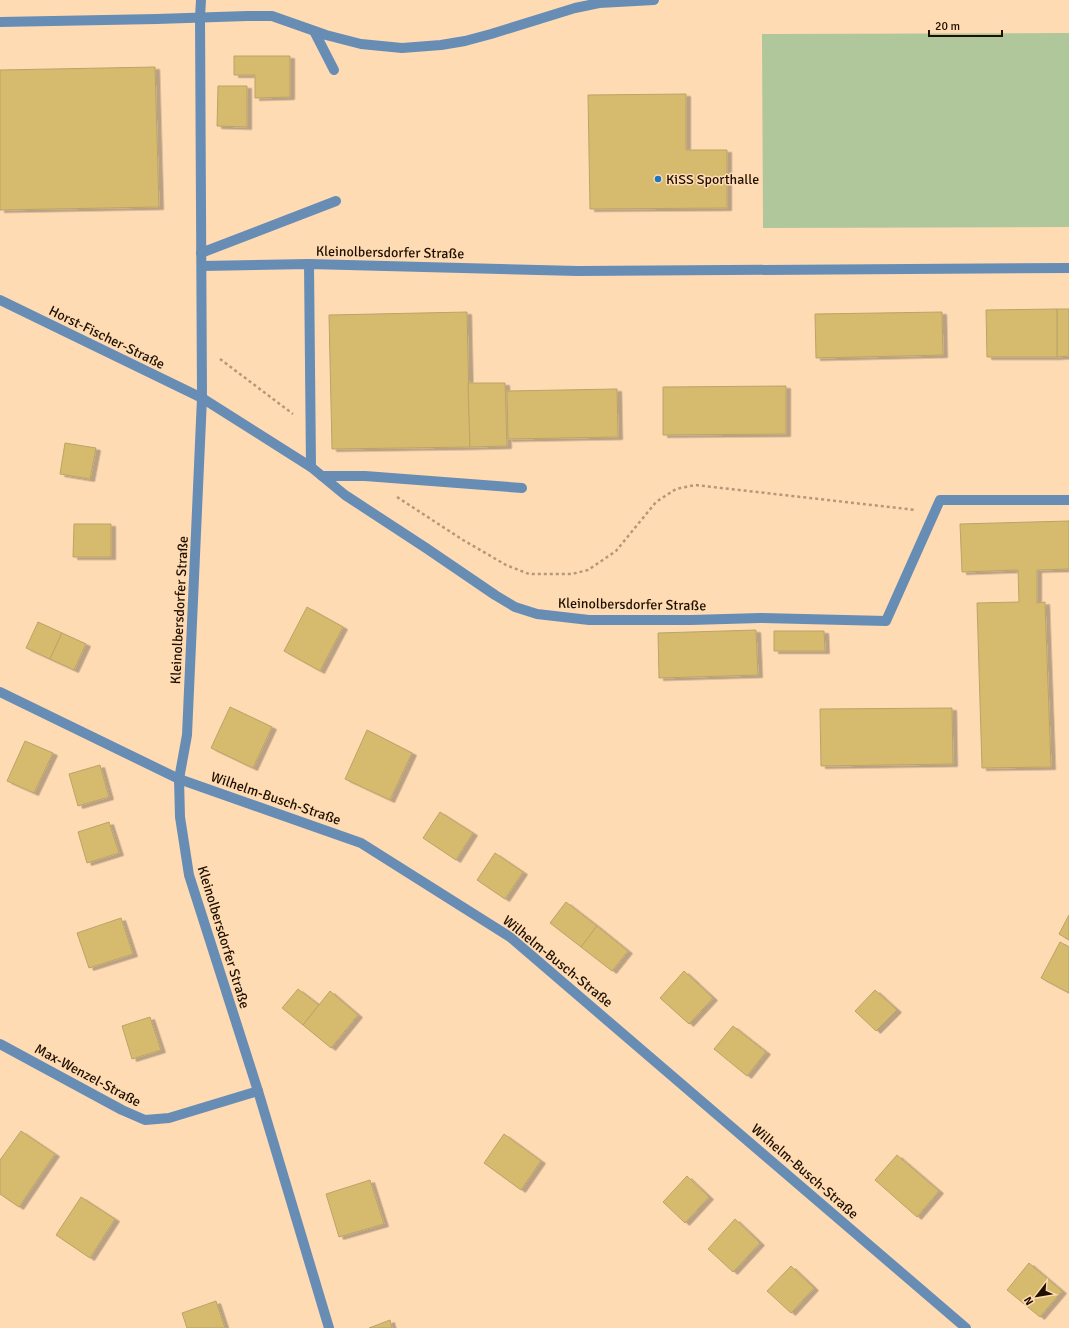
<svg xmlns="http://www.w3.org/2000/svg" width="1069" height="1328" font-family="Signika,sans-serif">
	<defs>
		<filter id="shadow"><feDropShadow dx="4.5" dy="2.5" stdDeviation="0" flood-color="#0004"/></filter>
	</defs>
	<rect width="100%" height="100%" fill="#ffdbb3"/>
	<polygon fill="#b0c69b" points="1069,33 1069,227 763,228 762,34"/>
	<g fill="#d6ba6d" stroke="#baa468" filter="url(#shadow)">
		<polygon points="234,56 290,56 290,97 255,98 255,75 234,75"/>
		<polygon points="155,67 159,207 0,210 0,70"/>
		<polygon points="218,86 247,86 247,127 217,126"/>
		<polygon points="686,94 686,150 727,150 727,208 590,209 588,95"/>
		<polygon points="1057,309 1069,309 1069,356 1057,357"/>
		<polygon points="1057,309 1057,357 987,357 986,310"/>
		<polygon points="467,312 470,447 332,449 329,315"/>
		<polygon points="942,312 943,355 816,358 815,314"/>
		<polygon points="468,383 505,383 507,446 470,447"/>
		<polygon points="786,386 786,434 663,435 663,387"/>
		<polygon points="617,389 618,437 508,439 507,391"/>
		<polygon points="65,443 96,448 90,479 60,474"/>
		<polygon points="1069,521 1069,569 1037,570 1037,603 1045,602 1051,767 982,768 977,603 1019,602 1018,570 962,572 960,524"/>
		<polygon points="74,524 111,524 111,557 73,557"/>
		<polygon points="307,607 343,627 320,671 284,651"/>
		<polygon points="38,622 62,633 50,659 26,648"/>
		<polygon points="756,630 758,675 659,678 658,633"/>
		<polygon points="774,631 824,631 825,651 774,651"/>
		<polygon points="62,633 86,644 74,670 50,659"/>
		<polygon points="230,707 272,727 253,768 211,748"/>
		<polygon points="952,708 953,764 821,766 820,709"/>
		<polygon points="367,730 412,753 390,800 345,779"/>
		<polygon points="25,741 53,753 34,793 7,781"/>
		<polygon points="100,765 109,797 78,806 69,774"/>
		<polygon points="440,812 473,833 456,860 423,838"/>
		<polygon points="109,822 119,853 87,863 78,832"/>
		<polygon points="495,853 523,872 505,899 477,880"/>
		<polygon points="566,902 597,926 581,947 550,923"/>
		<polygon points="1069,915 1069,940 1059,934"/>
		<polygon points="121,918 133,954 89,968 77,933"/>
		<polygon points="597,926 628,951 612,971 581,947"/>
		<polygon points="1060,942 1069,947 1069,993 1041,978"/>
		<polygon points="684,971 713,998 689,1024 660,998"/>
		<polygon points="298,989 319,1005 303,1025 282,1008"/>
		<polygon points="875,990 897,1010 876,1031 855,1011"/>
		<polygon points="330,991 358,1015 331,1048 303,1025"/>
		<polygon points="150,1017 161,1050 132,1059 122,1026"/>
		<polygon points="733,1026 766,1052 747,1076 714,1049"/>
		<polygon points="21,1131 55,1154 19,1207 0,1194 0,1160"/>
		<polygon points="504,1134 541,1161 521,1190 484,1163"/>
		<polygon points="897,1155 939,1191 917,1217 875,1180"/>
		<polygon points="687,1176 709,1197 685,1223 663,1202"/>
		<polygon points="370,1180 384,1224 339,1237 326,1194"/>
		<polygon points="81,1197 115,1219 90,1258 56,1235"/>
		<polygon points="735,1219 760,1243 733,1272 708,1249"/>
		<polygon points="1029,1263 1062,1291 1040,1317 1007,1290"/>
		<polygon points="791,1266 814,1288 791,1313 767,1291"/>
		<polygon points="216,1301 225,1328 187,1328 182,1313"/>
		<polygon points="390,1320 392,1328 369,1328"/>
	</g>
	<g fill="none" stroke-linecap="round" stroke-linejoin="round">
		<g stroke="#b59878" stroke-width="2.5" stroke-dasharray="3 3" stroke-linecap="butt">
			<polyline points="220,359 293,414"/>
			<polyline points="397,497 463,540 506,565 529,574 572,574 588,570 616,551 656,502 676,489 695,485 916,510"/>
		</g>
		<g stroke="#688db5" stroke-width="10">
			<polyline points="201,0 200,17 202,398 187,735 179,779 180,817 189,875 258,1091 329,1328"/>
			<polyline points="0,22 157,19 247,16 272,16 326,35 361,44 402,48 441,45 465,41 491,34 575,8 599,3 654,0"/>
			<polyline points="314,31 334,70"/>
			<polyline points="201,253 336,201"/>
			<polyline points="309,264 311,467"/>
			<polyline points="202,266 309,264 578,271 1069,268"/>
			<polyline points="0,300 202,398 311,467 345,495 426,548 495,595 515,607 537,614 589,620 691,620 760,618 886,621 940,500 1069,500"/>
			<polyline points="322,476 365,476 522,488"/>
			<polyline points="0,692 179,779 361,843 510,937 966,1328"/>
			<polyline points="0,1044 122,1110 145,1120 169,1118 258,1091"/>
		</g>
	</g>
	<circle fill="#1d76c4" stroke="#ffdbb3" stroke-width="1.5" cx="658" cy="179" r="4"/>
	<g text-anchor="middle" stroke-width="3" stroke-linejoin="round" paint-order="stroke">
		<g font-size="14" fill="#1f1000" stroke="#ffdbb3" text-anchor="start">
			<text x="666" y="184">KiSS Sporthalle</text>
		</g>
		<g font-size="14" fill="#1f1000" stroke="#ffdbb3">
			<text transform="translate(390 252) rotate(1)" y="5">Kleinolbersdorfer Straße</text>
			<text transform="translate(107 337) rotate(26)" y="5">Horst-Fischer-Straße</text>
			<text transform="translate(632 604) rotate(1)" y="5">Kleinolbersdorfer Straße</text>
			<text transform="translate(179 610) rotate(-87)" y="5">Kleinolbersdorfer Straße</text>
			<text transform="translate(276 798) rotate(19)" y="5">Wilhelm-Busch-Straße</text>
			<text transform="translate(224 937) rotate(73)" y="5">Kleinolbersdorfer Straße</text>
			<text transform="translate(558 961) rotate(39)" y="5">Wilhelm-Busch-Straße</text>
			<text transform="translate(88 1075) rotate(28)" y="5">Max-Wenzel-Straße</text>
			<text transform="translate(805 1171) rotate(41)" y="5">Wilhelm-Busch-Straße</text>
		</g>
	</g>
	<g transform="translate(1037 1296) rotate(239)" stroke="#ffdbb3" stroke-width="3" paint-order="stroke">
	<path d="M0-3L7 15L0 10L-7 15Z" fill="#1f1000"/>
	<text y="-6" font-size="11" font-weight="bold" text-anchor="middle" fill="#1f1000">N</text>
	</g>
	<path d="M929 30v6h73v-6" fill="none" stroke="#1f1000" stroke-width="2"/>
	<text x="935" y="30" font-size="12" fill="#1f1000" stroke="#ffdbb3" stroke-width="3" paint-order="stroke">20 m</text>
</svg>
